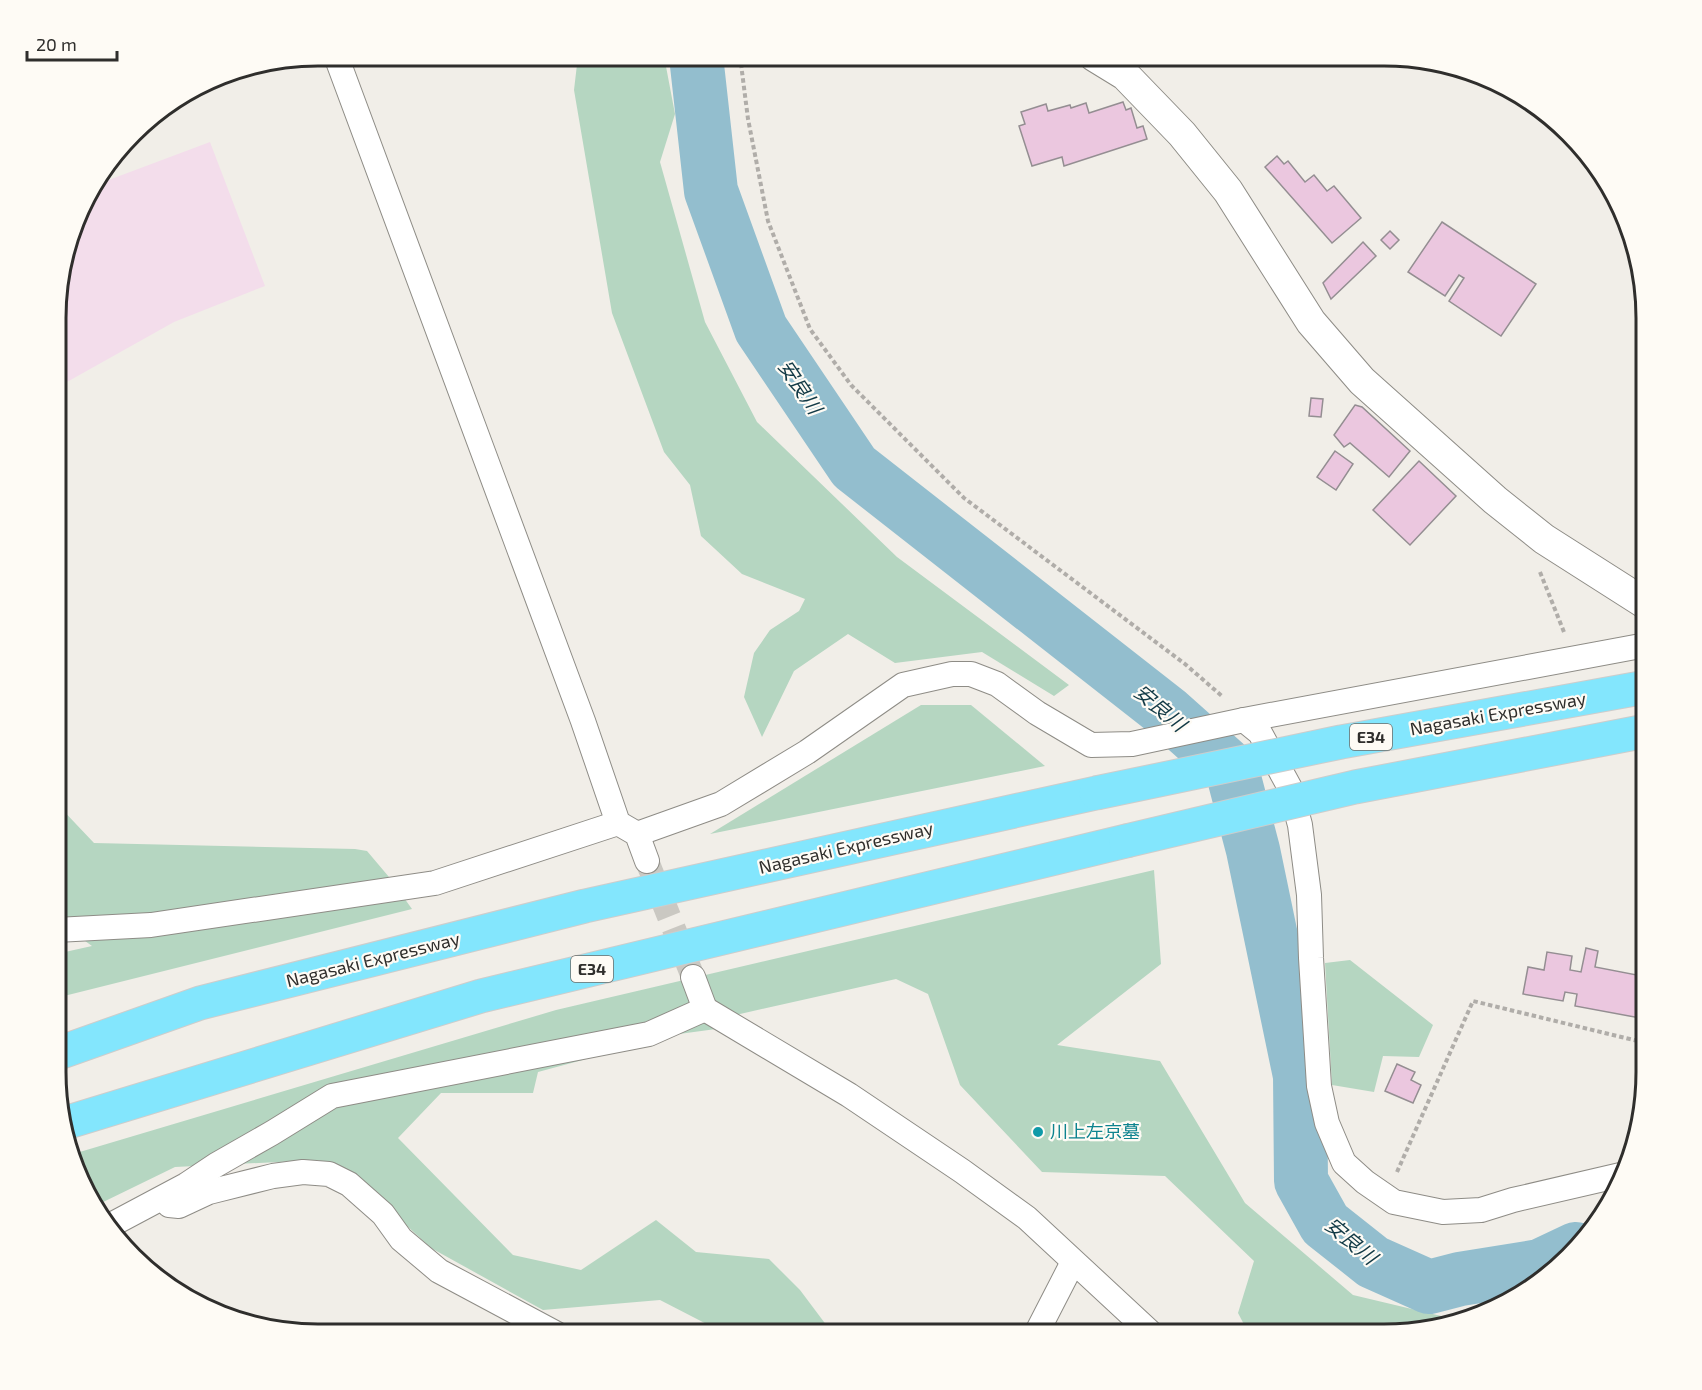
<svg xmlns="http://www.w3.org/2000/svg" width="1702" height="1390" font-family="'Exo 2','Noto Sans JP',sans-serif">
	<rect width="100%" height="100%" fill="#f1eee8"/>
	<polygon fill="#f3ddeb" points="210,142 265,286 174,322 58,387 58,283 90,187"/>
	<g fill="#b5d6c1">
		<polygon points="578,56 664,56 675,114 660,162 705,322 757,422 897,557 1069,685 1054,696 982,652 895,663 848,634 794,671 762,737 744,697 754,653 770,630 799,611 805,599 742,574 701,536 690,485 664,452 612,313 574,90"/>
		<polygon points="921,705 971,705 1045,766 710,834"/>
		<polygon points="57,804 94,843 355,849 367,851 389,877 412,909 56,998 56,954 92,946 56,920"/>
		<polygon points="1154,870 1161,964 1057,1045 1160,1061 1245,1203 1353,1295 1458,1320 1384,1334 1249,1334 1238,1313 1254,1261 1165,1176 1042,1172 960,1085 928,994 896,979 740,1014 716,1029 679,1034 538,1072 533,1093 441,1093 398,1138 513,1255 581,1270 656,1220 696,1252 769,1259 800,1290 833,1334 726,1334 660,1300 543,1310 431,1248 355,1178 318,1160 175,1167 95,1206 82,1188 73,1154 556,1010"/>
		<polygon points="1350,960 1433,1025 1419,1057 1383,1056 1374,1092 1332,1085 1325,963"/>
	</g>
	<g fill="none" stroke-linecap="round" stroke-linejoin="round">
		<polyline stroke="#93bece" stroke-width="54" points="696,56 711,191 761,329 854,467 1167,712 1232,770 1253,850 1300,1076 1301,1181 1325,1224 1373,1262 1429,1287 1460,1279 1540,1266 1576,1249"/>
	</g>
	<g fill="#ebc7df" stroke="#948e92" stroke-width="1.5">
		<polygon points="1123,102 1126,110 1131,108 1137,128 1143,126 1147,139 1064,166 1062,157 1032,166 1019,126 1025,124 1021,112 1046,104 1048,111 1070,105 1071,108 1086,103 1089,113"/>
		<polygon points="1277,156 1284,164 1288,161 1305,182 1314,175 1327,191 1334,186 1361,218 1332,243 1265,167"/>
		<polygon points="1442,222 1536,284 1501,336 1449,301 1464,278 1459,275 1445,296 1408,272"/>
		<polygon points="1390,231 1399,240 1390,249 1381,240"/>
		<polygon points="1363,242 1376,256 1331,299 1323,283"/>
		<polygon points="1311,398 1323,399 1321,417 1309,416"/>
		<polygon points="1355,405 1362,407 1410,451 1389,477 1350,443 1344,447 1334,435"/>
		<polygon points="1335,451 1353,464 1336,490 1317,477"/>
		<polygon points="1419,461 1456,496 1410,545 1373,510"/>
		<polygon points="1586,948 1598,951 1595,967 1637,975 1636,985 1646,987 1640,1018 1575,1006 1577,994 1565,992 1563,1001 1523,994 1528,967 1544,970 1547,952 1572,956 1570,970 1581,972"/>
		<polygon points="1397,1064 1415,1072 1411,1080 1421,1085 1413,1103 1385,1091"/>
	</g>
	<g fill="none" stroke-linecap="round" stroke-linejoin="round">
		<polyline stroke="#cac8c2" stroke-width="24" stroke-dasharray="24 12" stroke-linecap="butt" points="647,861 693,977"/>
		<g stroke="#8e8c86" stroke-width="26">
			<g id="minor">
				<polyline points="336,56 583,721 618,823 637,834 647,861"/>
				<polyline points="1244,720 1260,733 1290,788 1300,825 1309,895 1311,958 1319,1086 1327,1123 1344,1163 1365,1182 1394,1202 1443,1212 1481,1210 1513,1200 1625,1174"/>
				<polyline points="637,834 721,804 807,752 903,685 952,674 971,674 997,684 1037,713 1091,745 1132,744 1244,720 1646,645"/>
				<polyline points="56,930 151,925 435,883 618,823"/>
				<polyline points="705,1009 849,1095 962,1171 1027,1218 1152,1334"/>
				<polyline points="169,1205 179,1206 209,1192 273,1176 303,1172 329,1174 349,1184 383,1214 401,1239 439,1271 557,1334"/>
				<polyline points="109,1226 186,1185 216,1165 272,1133 332,1096 649,1034 705,1009 693,977"/>
				<polyline points="1036,1334 1073,1262"/>
			</g>
		</g>
		<g stroke="#8e8c86" stroke-width="32">
			<polyline id="tertiary" points="1094,56 1125,75 1182,134 1228,191 1311,322 1362,381 1495,500 1544,539 1646,604"/>
		</g>
		<g stroke="#cdcdcc" stroke-width="35">
			<g id="motorway">
				<polyline points="56,1054 200,1003 585,906 1096,793"/>
				<polyline points="65,1123 481,996 1126,841"/>
			</g>
		</g>
		<g stroke="#b0ada9" stroke-width="4" stroke-dasharray="4.5 3" stroke-linecap="butt">
			<polyline points="740,56 748,119 768,221 810,329 851,385 964,498 1185,664 1223,697"/>
			<polyline points="1540,572 1564,632"/>
			<polyline points="1397,1172 1473,1001 1646,1043"/>
			<polyline points="1480,1315 1488,1312"/>
		</g>
		<use href="#minor" stroke="#fff" stroke-width="24"/>
		<use href="#tertiary" stroke="#fff" stroke-width="30"/>
		<use href="#motorway" stroke="#83e6fd" stroke-width="33"/>
		<g stroke="#cdcdcc" stroke-width="35" stroke-linecap="butt">
			<g id="motorway-bridge">
				<polyline points="1096,793 1341,742 1646,687"/>
				<polyline points="1126,841 1355,787 1646,731"/>
			</g>
		</g>
		<use href="#motorway-bridge" stroke="#83e6fd" stroke-width="33"/>
	</g>
	<circle fill="#0f9aa8" stroke="#fefbf5" stroke-width="2" cx="1038" cy="1132" r="6"/>
	<g text-anchor="middle" stroke-width="4.5" stroke-linejoin="round" paint-order="stroke">
		<g fill="#fefbf5" stroke="#6d6c68" stroke-width="1.5">
			<rect x="1350" y="724" width="42" height="26" rx="4.5"/>
			<rect x="571" y="956" width="42" height="26" rx="4.5"/>
		</g>
		<g font-size="16" font-weight="bold" fill="#2f2e2c">
			<text x="1371" y="743">E34</text>
			<text x="592" y="975">E34</text>
		</g>
		<g font-size="18" fill="#2f2e2c" stroke="#fefbf5">
			<text transform="translate(1498 714) rotate(-10)" y="6">Nagasaki Expressway</text>
			<text transform="translate(846 848) rotate(-13)" y="6">Nagasaki Expressway</text>
			<text transform="translate(373 960) rotate(-14)" y="6">Nagasaki Expressway</text>
		</g>
		<g font-size="18" fill="#0d838f" stroke="#fefbf5" text-anchor="start">
			<text x="1050" y="1138">川上左京墓</text>
		</g>
		<g font-size="20" font-style="italic" fill="#113945" stroke="#fefbf5">
			<text transform="translate(800 387) rotate(56)" y="7">安良川</text>
			<text transform="translate(1160 708) rotate(40)" y="7">安良川</text>
			<text transform="translate(1351 1241) rotate(40)" y="7">安良川</text>
		</g>
	</g>
	<path d="M0 0H1702V1390H0ZM318 66H1384A252 252 0 0 1 1636 318V1072A252 252 0 0 1 1384 1324H318A252 252 0 0 1 66 1072V318A252 252 0 0 1 318 66Z" fill="#fefbf5" fill-rule="evenodd"/>
	<path fill="none" stroke="#2f2e2c" stroke-width="3" d="M318 66H1384A252 252 0 0 1 1636 318V1072A252 252 0 0 1 1384 1324H318A252 252 0 0 1 66 1072V318A252 252 0 0 1 318 66Z"/>
	<path d="M27 51v9h90v-9" fill="none" stroke="#2f2e2c" stroke-width="3"/>
	<text x="36" y="51" font-size="18" fill="#2f2e2c" stroke="#fefbf5" stroke-width="4.5" paint-order="stroke">20 m</text>
</svg>
